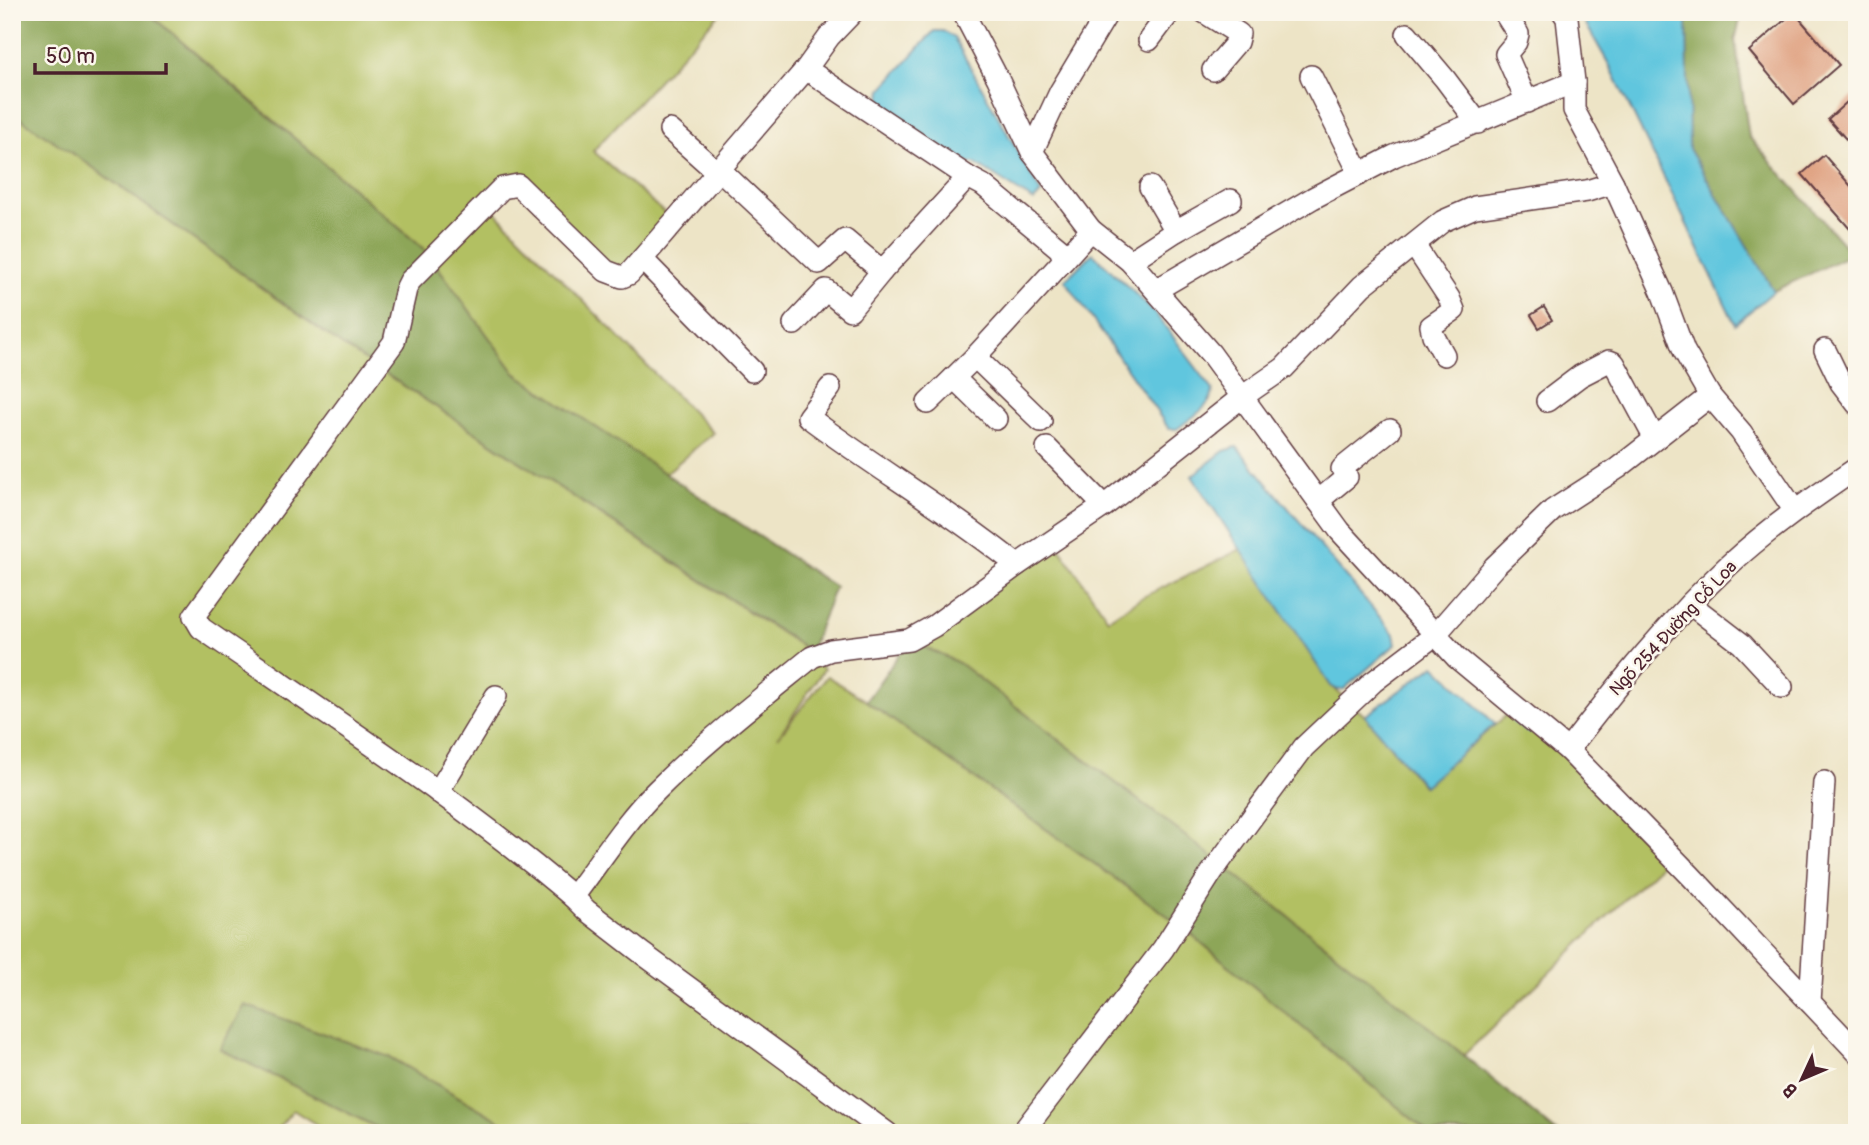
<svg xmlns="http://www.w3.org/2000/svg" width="1869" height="1145" font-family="Pangolin,sans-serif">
	<rect width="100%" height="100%" fill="#fbf7ec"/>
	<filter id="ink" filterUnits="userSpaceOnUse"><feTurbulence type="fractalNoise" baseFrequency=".0143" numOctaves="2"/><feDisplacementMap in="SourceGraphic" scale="14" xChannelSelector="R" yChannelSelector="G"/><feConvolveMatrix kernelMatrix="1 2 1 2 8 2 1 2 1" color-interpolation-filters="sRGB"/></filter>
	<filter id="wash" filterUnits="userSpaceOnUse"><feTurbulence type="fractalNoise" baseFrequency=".00686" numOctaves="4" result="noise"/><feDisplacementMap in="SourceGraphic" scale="28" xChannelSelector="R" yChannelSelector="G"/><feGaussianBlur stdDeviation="1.57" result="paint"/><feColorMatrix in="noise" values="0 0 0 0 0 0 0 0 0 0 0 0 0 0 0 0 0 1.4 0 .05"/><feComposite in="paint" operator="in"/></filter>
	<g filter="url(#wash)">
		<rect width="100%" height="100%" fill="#ede4c6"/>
		<g fill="#b2c062" stroke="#7e7046" stroke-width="2">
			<polygon points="147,12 721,12 593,151 674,221 622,277 510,185 487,203 713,433 665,474 515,373 426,251"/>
			<polygon points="12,113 84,161 340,344 810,652 824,669 778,737 827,676 866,701 1179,924 1429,1133 521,1133 394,1059 220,1049 388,1133 330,1133 293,1110 274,1133 12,1133"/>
			<polygon points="1057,544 1108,619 1143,597 1241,549 1331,686 1365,716 1423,786 1516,707 1671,855 1464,1055 1219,862 959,663 909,640"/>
		</g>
		<g fill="#8da658" stroke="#6c6242" stroke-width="2">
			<polygon points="12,12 147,12 426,251 515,373 835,587 810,651 340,344 84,161 12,113"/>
			<polygon points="1685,12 1742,12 1735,40 1749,137 1852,254 1774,291 1689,149 1687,21"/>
			<polygon points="909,640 959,663 1219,862 1443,1038 1557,1133 1429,1133 1179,924 866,701"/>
			<polygon points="245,1005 389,1057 521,1133 388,1133 220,1049"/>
		</g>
		<g fill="#61c6de" stroke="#567284" stroke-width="2">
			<polygon points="1579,12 1685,12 1687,21 1689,149 1774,291 1735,324 1611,68"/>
			<polygon points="934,31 943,31 954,38 1041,193 1034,201 974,163 961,163 886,108 881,99 882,89"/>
			<path d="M1093,253L1155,313L1213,390C1213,406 1189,419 1177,429H1169L1065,280Z"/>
			<polygon points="1237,447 1394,634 1396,644 1344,689 1338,690 1331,686 1192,476 1224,451"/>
			<polygon points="1435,665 1495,724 1424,786 1365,716"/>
		</g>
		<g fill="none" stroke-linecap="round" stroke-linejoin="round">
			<g stroke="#61c6de" stroke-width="5">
				<polyline points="1515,721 1529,731"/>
				<polyline points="1856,1133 1857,1120"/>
			</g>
		</g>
		<g id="blocks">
			<g fill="#dc9673">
				<polygon points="1794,12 1839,65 1794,104 1749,51"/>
				<polygon points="1857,93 1857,129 1846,139 1828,119"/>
				<polygon points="1824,155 1857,193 1857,237 1802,174"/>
				<polygon points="1544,307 1552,320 1539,328 1531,315"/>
			</g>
		</g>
	</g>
	<g filter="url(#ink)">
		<use href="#blocks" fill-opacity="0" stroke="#623d42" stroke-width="2"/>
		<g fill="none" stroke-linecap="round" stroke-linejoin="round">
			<g stroke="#623d42" stroke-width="24">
				<g id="minor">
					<polyline points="963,12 998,79 1032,152 1091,230 1130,261 1211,354 1340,531 1457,658 1568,750 1690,875 1857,1052"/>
					<polyline points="1204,12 1239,34 1237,42 1213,70"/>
					<polyline points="1504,12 1518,34 1516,42 1506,54 1527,102"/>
					<polyline points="1563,12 1567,18 1574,82 1574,110 1613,183 1662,292 1684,351 1710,396 1741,432 1795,511"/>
					<polyline points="1407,34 1445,79 1478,123"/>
					<polyline points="1149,40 1170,12"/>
					<polyline points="806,69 968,177"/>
					<polyline points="1311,76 1360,174"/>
					<polyline points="670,130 717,172"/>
					<polyline points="1032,152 1060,92 1108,12"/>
					<polyline points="719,169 819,263 845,240 882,271"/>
					<polyline points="1150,187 1176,231"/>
					<polyline points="1414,245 1449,298 1454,310 1431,326 1433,335 1444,355"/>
					<polyline points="642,259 752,371"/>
					<polyline points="1064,260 1091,230"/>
					<polyline points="1130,261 1176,231 1231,200"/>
					<polyline points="1156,290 1313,198 1394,156 1574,82"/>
					<polyline points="794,324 826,290 850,310 882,271 968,177 983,185 1060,249 1064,260 975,357 928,403"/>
					<polyline points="1825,350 1841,383 1857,404"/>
					<polyline points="975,357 1041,421"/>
					<polyline points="954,378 996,419"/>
					<path d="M830,388L808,417C876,468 950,511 1017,565"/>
					<polyline points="1547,401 1580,376 1609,361 1614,363 1655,439"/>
					<polyline points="1047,448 1104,506"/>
					<polyline points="1318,501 1347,477 1342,469 1345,466 1390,430"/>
					<polyline points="1690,604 1742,644 1782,687"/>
					<path d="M1568,750C1618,685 1669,621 1729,565C1768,529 1813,498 1857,468"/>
					<polyline points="438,792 496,696"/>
					<path d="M573,897C457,798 327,715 201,628L194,616L394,342L406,289L410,281L502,188L518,185L606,271L622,277L629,274L642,259L806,69L829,37L853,12"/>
					<polyline points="1810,1002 1824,782"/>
					<path d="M887,1133L643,954L586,910L573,897C598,864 627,819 656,791C705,742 759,700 812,657L831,650L909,640L934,626L1017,565L1104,506L1242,397L1284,368L1362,286L1443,221L1475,207L1587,191L1613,183"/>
					<polyline points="1022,1133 1163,949 1212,872 1304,747 1373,682 1435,635 1494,567 1553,510 1618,468 1710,396"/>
				</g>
			</g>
			<use href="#minor" stroke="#fff" stroke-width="21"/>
		</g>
	</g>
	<g text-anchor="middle" stroke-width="5" stroke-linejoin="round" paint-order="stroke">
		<g font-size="18" fill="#4a1f2b" stroke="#fbf7ec">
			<text transform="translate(1673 628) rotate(-47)" y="6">Ngõ 254 Đường Cổ Loa</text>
		</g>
	</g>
	<rect width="1869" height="1145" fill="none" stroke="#fbf7ec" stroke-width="42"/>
	<g transform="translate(1802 1079) rotate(226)" stroke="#fbf7ec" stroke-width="5" paint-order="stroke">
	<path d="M0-5L12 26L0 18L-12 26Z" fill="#4a1f2b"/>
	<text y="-10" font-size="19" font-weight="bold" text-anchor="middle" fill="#4a1f2b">B</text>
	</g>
	<path d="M35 63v10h131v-10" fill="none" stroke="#4a1f2b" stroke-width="3.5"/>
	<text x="46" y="63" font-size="21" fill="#4a1f2b" stroke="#fbf7ec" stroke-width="5" paint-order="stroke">50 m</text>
</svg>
